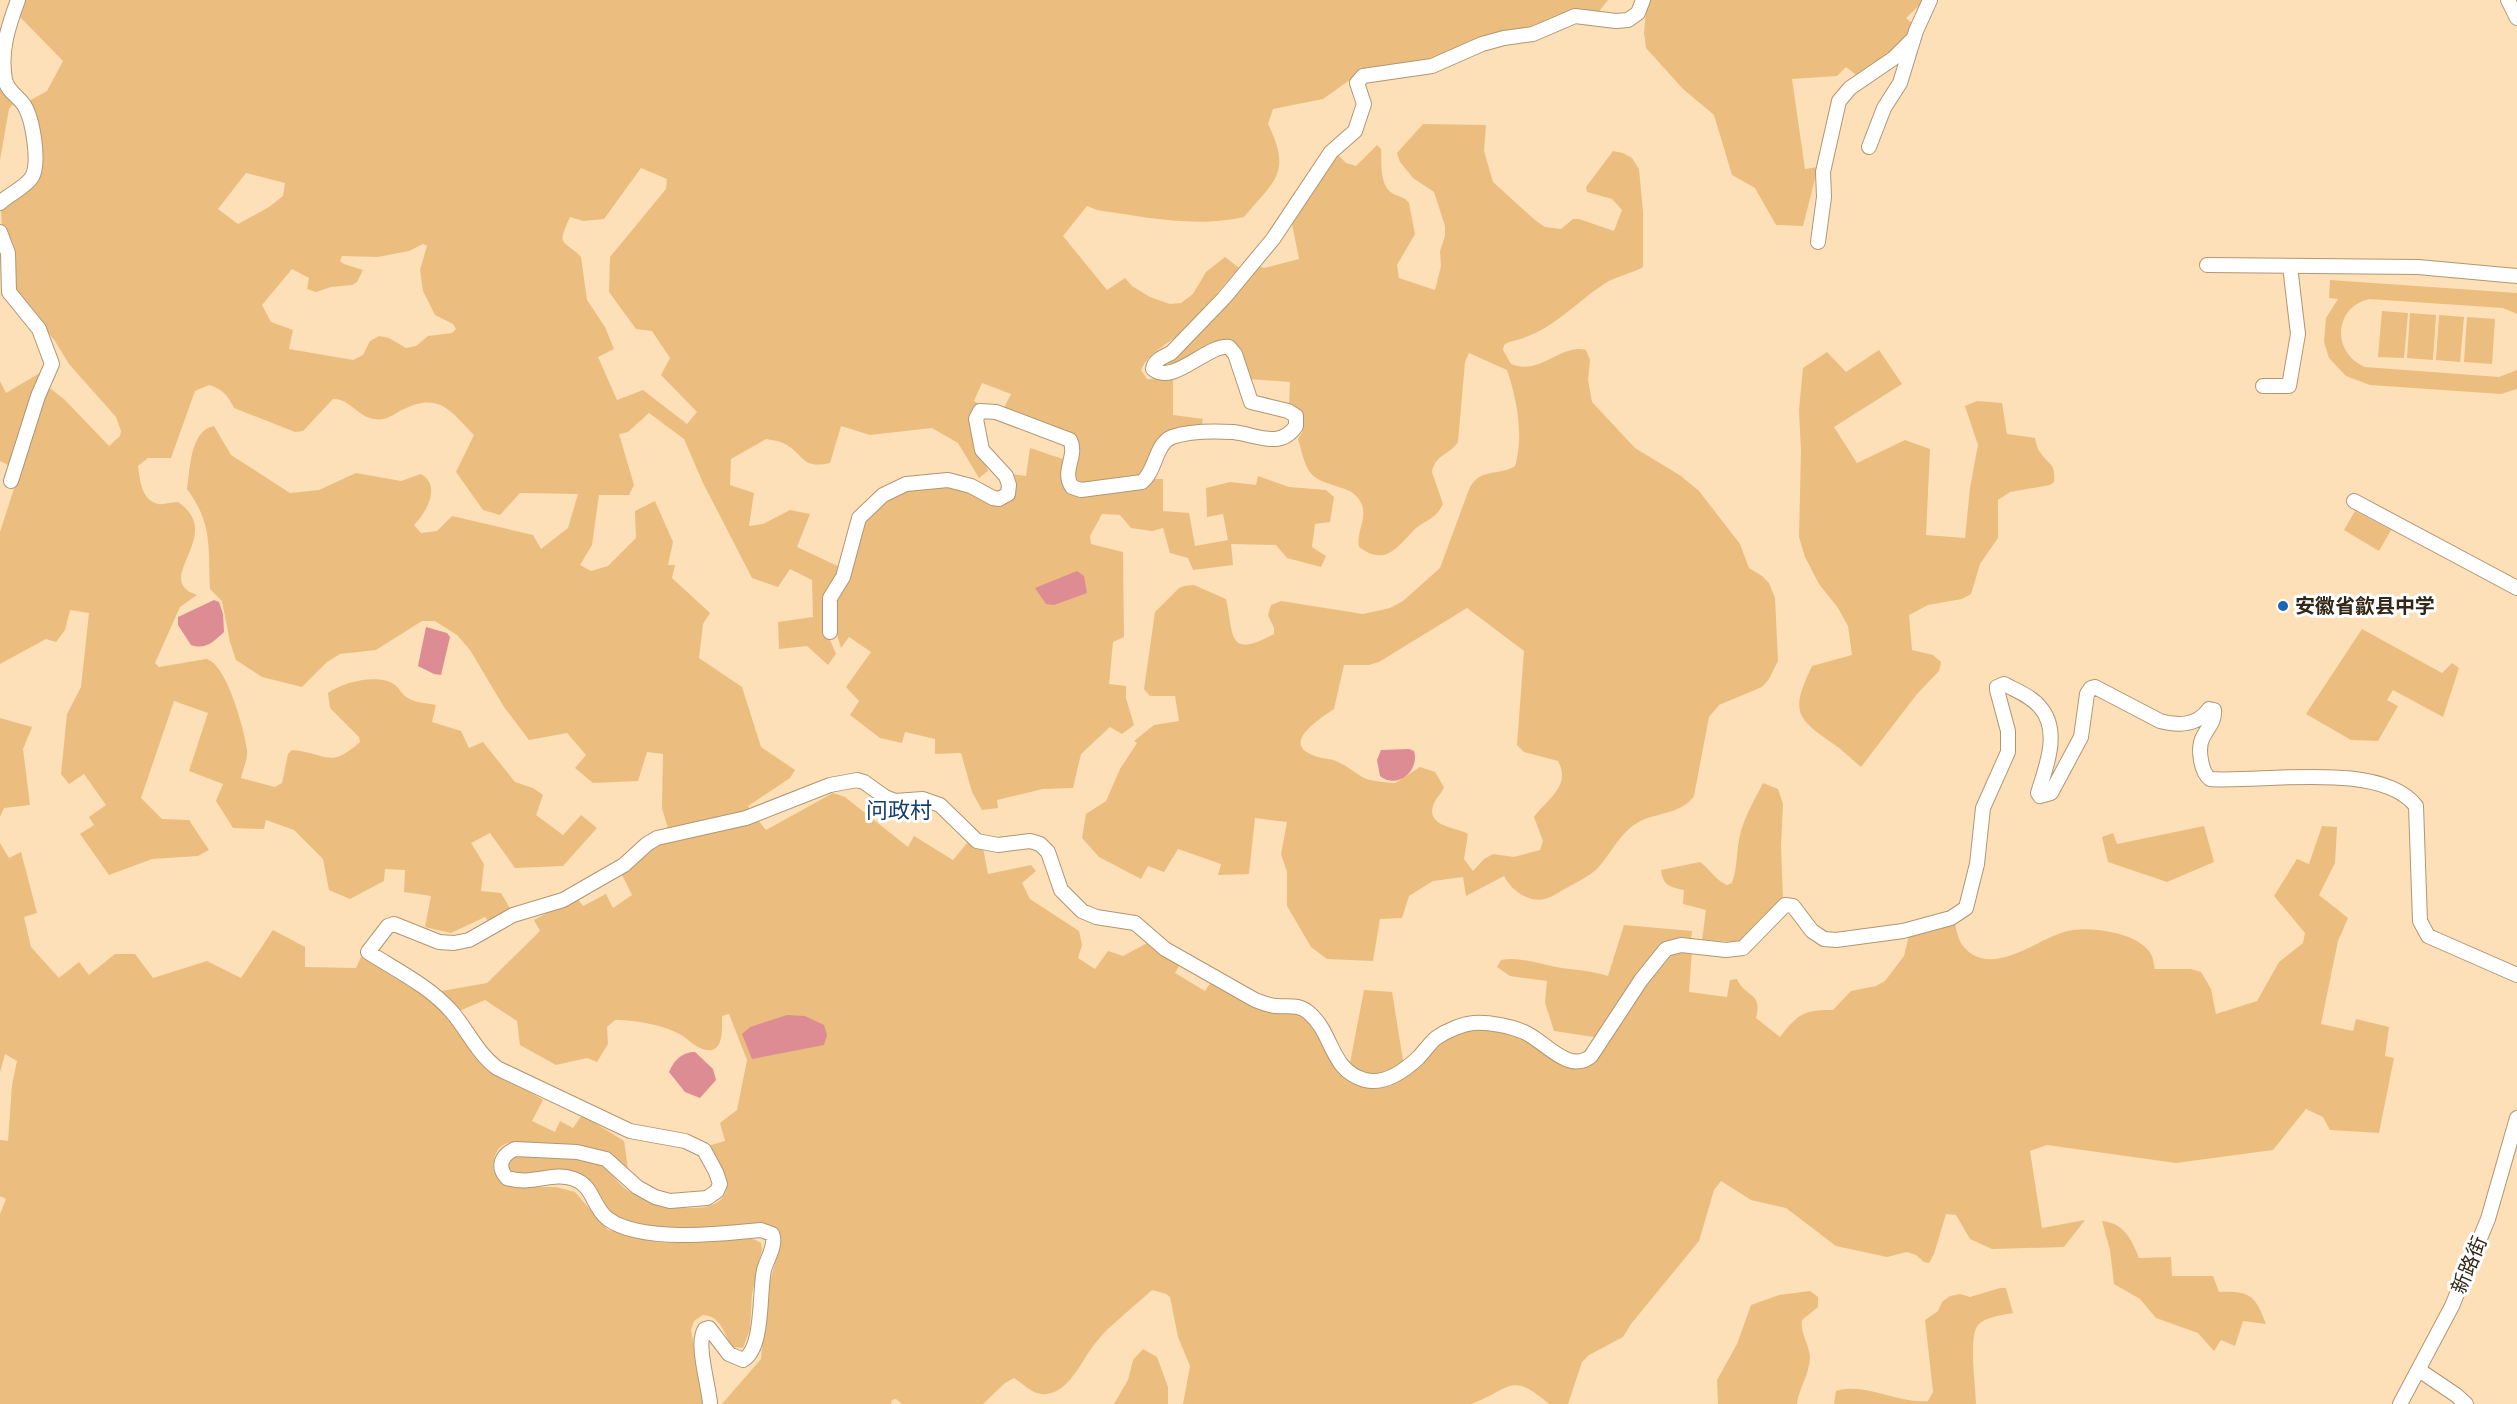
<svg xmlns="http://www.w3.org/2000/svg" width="2517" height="1404" font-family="'DejaVu Sans','Noto Sans SC',sans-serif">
	<rect width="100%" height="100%" fill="#fddfb8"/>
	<g fill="#ebbe7f" fill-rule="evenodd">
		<path d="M23,0H1608L1597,14L1533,29L1446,58L1354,77L1323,99L1273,109L1268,124C1292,173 1275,180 1244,217C1196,228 1144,217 1097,210L1087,206L1063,236L1107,290L1125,278L1132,286L1150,297L1170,304L1181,303L1193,294L1206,272L1225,257L1239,268C1221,288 1204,310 1185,329C1170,344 1150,350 1141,370L1147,379L1173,380V415L1203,419L1201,428L1159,439L1142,474L1136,478L1077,484L1073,473L1079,448L1003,410L1011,394L982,383L974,401L981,405L978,445L988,471L979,478L958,443L932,428L870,435L841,426L830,463C801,469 806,456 785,444C780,441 771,440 766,439L731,459L730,485L754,493L749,526L763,524L790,510L810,514L797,547L842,568L828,635L836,654L828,665L807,646L779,649L778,622L813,617L812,580L790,569L778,587L752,578L703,483L684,439L649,413L628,432L619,434L634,485L629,495H599L592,545L580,565L591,571L608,566L636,538L635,511L655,501L673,542L668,565H675L672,578L710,613L703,624L699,658L742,687L761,747L795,770L790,778L748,806L752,813L669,832L662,808L663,754L647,752L638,781L593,783L575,768L586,755L567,733L529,740L504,707L470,650L457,635L435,621H422L376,650L340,654L327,662L302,687L262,677L236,660L230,642L222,601L210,589C208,548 213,524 187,489C190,470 190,430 214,426L231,455L290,493L319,490L356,473L401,481L421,474C442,486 426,513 414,525L421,533L437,531L452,516L533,535L541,549L568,528L578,494L520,493L500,515L483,510L456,472L474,435C449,409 438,391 400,411C392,416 384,421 374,419C358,417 349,398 333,399L303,431L295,432L234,408C228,395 222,389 209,385L195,391L171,458H148L138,466C140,479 141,500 158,504C163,505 172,502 178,502C227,535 150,580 197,595L180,607L155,663L159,667L206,659C226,662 245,731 247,750C248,759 243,769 241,778L275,787L282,783L288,754L292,750C327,753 329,770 360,742L359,737L330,708L328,693C343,682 379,673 395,685C400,689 402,695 408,698C416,703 427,703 436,705L432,722L461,731L469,748L483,742L515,782L533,788L543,795L536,815L563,835L581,815L597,828L563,866L515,868L490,833L471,843L484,864L481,891L501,893L511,910L489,922L485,917L451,933L425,927L431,896L404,892L405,870L385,869L384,881L350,899L329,890L323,859L294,830L266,820L264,829L233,828L216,801L223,784L189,771L208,713L174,701L141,798L162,819L189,820L209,850L198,856L152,859L109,875L80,834L94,825L89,817L106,805L84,774L69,784L61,774L67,714L81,687L89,613L70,610L65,630L56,642L46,639L0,664V532L47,386L64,399L109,446L120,436L121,431L116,417L69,364L55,341L14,291L10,244L2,225L1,211L4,206L32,184L27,102L47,91L63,61L18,15ZM641,168L667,179L666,189L610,257L609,292L636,329L652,331L670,358L661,375L697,412L687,424L643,390L617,400L598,357L614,349L605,327L587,300L581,257C563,238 556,248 570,217L583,221L604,219ZM246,173L285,183L283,196L269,207L238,224L218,209ZM423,244L427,246L420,270L423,291L435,315L453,324L456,329L452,333L428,336L416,346L406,348L389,338L379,336L370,341L363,355L353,360L289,349L293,330L271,322L262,305L292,269L309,278L307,289L316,292L331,287L352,285L357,282L363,270L344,264L340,261L342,256L378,257L409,251Z"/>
		<polygon points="1647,0 1925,0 1906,18 1914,25 1909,41 1859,77 1846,67 1837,76 1792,79 1805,169 1818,167 1803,226 1776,225 1755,188 1732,175 1714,115 1683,89 1646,48 1644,33"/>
		<polygon points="0,78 13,104 9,109 0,160"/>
		<path d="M1423,124L1486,125L1484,151L1493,182L1536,221L1545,227L1561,229L1573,219H1579L1614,231L1622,210L1612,199L1587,192L1586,187L1613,151L1623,153L1632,158L1639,169L1643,212V267C1631,274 1616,276 1604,284C1571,306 1551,333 1509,342L1504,345L1503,350L1511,364C1541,376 1561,343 1586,350L1590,360L1588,380L1592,402L1635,448L1681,476L1699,491L1740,544L1749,568L1762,576L1769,583L1775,598L1778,661L1769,679L1762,687L1719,705L1709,717L1694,796C1681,815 1655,812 1637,823C1620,833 1610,855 1597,869C1589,876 1579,881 1570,886C1562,890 1553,897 1545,899C1528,903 1511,890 1504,876L1466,896L1463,877L1433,881L1409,896L1402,918L1380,919L1373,961L1327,959L1311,947L1287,906V872L1281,854L1287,822L1255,818L1249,874L1218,875L1221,864L1178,849L1164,872L1148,866L1141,879L1099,857L1082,838L1086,814L1106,801L1120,769L1137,743L1134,741L1154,725L1179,721L1175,696H1150L1144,689L1155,612L1179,588L1184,586L1194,585L1226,599C1234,635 1227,660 1274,634V628L1268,615L1271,605L1281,601L1363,614L1390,608L1403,601L1440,568L1468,492C1478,466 1498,477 1515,466C1524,437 1517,399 1507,370L1469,353L1465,362L1458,442C1450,455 1435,454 1432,472L1443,504C1435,520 1427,519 1415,529C1397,547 1386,567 1359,547C1356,533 1367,519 1362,505C1355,485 1329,488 1315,477C1304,469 1302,451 1298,439L1303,431L1304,418L1289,407L1290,382L1249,379L1238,352L1189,359L1165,368L1160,366L1258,266L1264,268L1299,259L1292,224L1328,161L1337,154L1346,163L1356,166L1377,145L1381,149C1382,162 1379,185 1392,193C1398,197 1404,196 1409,203L1415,234L1397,265L1399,278L1435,290L1441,266L1440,251L1445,236V226L1434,192L1413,178L1400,162L1397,153ZM1467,608L1524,651L1517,745L1524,752L1558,761C1572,786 1546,800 1534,817L1543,841L1540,850L1514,857L1493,854L1484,859L1473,871L1464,859L1468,834C1456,827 1424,827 1434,803C1437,797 1442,793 1444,787L1435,772L1420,767L1395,783C1385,782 1372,782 1362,777C1354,772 1347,766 1338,762C1331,758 1323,759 1315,756C1280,744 1318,720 1334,709L1344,665H1369L1379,662Z"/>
		<path d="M2330,280L2517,293V314L2503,308L2369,299C2333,308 2332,353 2365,367L2499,377L2517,370V389L2501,394L2370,385L2346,376L2329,358L2324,342L2326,318L2338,299L2329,298Z"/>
		<polygon points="2382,311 2408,313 2404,358 2378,357"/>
		<polygon points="2410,313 2436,315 2433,360 2407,358"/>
		<polygon points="2439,315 2464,317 2460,362 2436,360"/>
		<polygon points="2467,317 2495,319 2492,364 2464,362"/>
		<path d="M1879,350L1902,384L1834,427L1857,463L1905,440L1930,449L1926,535L1965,538L1970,488L1978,445L1965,406L1977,401L2002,403L2007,434L2035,438C2036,442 2037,449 2040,452C2048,465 2056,462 2054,482L2050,485L2010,492L1998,500V538L1980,564L1971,594L1962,599L1928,605L1909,615L1912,650L1933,655L1941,662L1939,671L1917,694L1861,767C1851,759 1843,750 1832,743C1793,716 1792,709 1812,666L1852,655L1848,626L1838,608L1819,584L1805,557L1799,537L1801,451L1799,410L1803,368L1827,352L1846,372Z"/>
		<polygon points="43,371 12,467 0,461 0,381 6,393"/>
		<path d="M1030,448L1066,460L1061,482C1074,501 1119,491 1140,489L1148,486L1155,479H1163V511L1189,513L1195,546L1228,540L1223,514L1207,517L1206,488L1230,482L1256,485L1258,476L1289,487L1326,490L1334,497L1330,522L1315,524L1312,547L1326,556L1321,567L1287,558L1276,545L1231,544L1233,565L1193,570L1188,558L1170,553L1163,528L1152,531L1131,528L1120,515L1102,514L1090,536L1091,544L1123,552L1124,637L1113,642L1109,684L1126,686V698L1134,725L1122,734L1110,727L1081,754L1073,788L1043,789L997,800L998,808L982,810L972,792L961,753L935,754V739L905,732L902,743L880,738L850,715L859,701L846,687L871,652L849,637L841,648L832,619L836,594L863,518L898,492L938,486H954L996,504L1011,474L1026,476Z"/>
		<polygon points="2355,511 2391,530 2379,551 2344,530"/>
		<polygon points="2362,629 2442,673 2452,663 2459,668 2443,717 2393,690 2387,700 2398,706 2378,741 2351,740 2306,714"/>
		<polygon points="0,718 32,727 23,749 30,805 4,808 0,817"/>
		<path d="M1763,783L1778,789L1783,804L1781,846L1783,899L1740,942L1702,940L1706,910L1683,904L1684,890C1669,887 1663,885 1661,870L1700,862C1710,869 1715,880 1727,885L1732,883C1738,866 1736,849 1741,831C1746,814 1755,799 1763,783Z"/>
		<path d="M833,793L845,797L908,847L914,836L953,860L968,842L983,848L988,874L1031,865L1036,871L1022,883L1030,899L1079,931L1082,945L1078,958L1095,969L1108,951L1123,956L1149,942L1180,964L1175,973L1205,991L1213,979L1249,1001L1294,1002L1341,1059L1350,1063L1364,990L1392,992L1403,1060L1414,1058L1431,1039L1474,1028L1511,1032L1577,1065L1661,960L1673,950H1692L1689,992L1727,997L1730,980L1737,979C1745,998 1763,991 1756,1018L1780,1037C1798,1014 1803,1010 1833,1010L1851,991L1876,986L1885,981L1904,956L1909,935L1954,920C1956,928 1958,940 1963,946C1990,979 2034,941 2064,932C2078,928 2095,929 2110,932C2124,934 2146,942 2152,956C2154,961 2153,965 2155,969H2191L2201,972L2211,989L2216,1014L2257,1001L2279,962L2303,943L2305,933L2274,896L2297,859L2309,864L2322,826L2337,827L2335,863L2319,895L2348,918L2338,941L2321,1024L2353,1031L2356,1019L2389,1027L2385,1056L2394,1058L2379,1133L2330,1130L2323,1117L2306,1109L2273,1150L2176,1163L2047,1145L2030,1151L2042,1228L2085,1220L2064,1247L1992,1249L1970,1239L1956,1215L1946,1214L1934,1254L1929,1263L1924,1262L1916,1255L1907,1252L1887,1257L1836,1246L1786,1208L1751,1200L1721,1181L1714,1190L1699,1241L1631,1324L1623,1337L1589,1355L1582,1362L1568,1404H1549C1510,1370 1510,1390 1471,1404H1183L1190,1366L1178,1337L1170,1297L1166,1294L1152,1290C1134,1307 1112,1323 1097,1341C1083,1357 1071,1391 1047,1394C1033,1396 1025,1385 1014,1378L1005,1383L983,1404H902L896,1399L892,1400L891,1404H722L761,1359L767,1293L779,1248L777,1233C733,1232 650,1238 613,1216C599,1208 596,1185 583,1176L578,1174L525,1175L510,1170L507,1161L514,1154C537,1155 575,1155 596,1163C608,1167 616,1182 627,1190C645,1204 717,1222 726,1191C732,1175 713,1161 711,1145L725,1141L720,1123L737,1110L747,1060L729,1014L722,1016C722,1025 724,1047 712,1050C701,1052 691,1042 683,1036C665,1025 636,1020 615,1020L607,1027L608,1044L597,1062L587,1058L556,1065L520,1045L517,1021L485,1000L457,1012L436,992L487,983L540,931L534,920L576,897L583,906L606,894L613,908L632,895L622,875L648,849L671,838L755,816L766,830Z"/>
		<polygon points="2204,826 2214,862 2167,882 2108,862 2102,837 2113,833 2117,844"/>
		<path d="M0,843L9,858L21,852L37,913L24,917L31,947L59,978L79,962L89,975L115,954H135L153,978L207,961L241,978L273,930L305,947V967L356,968L361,957L424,995L447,1016L481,1063L543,1100L532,1121L555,1132L560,1121L573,1128L582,1115L624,1141L629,1176C616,1168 600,1154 585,1149C573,1145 515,1139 505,1144C495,1149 494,1158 493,1168L501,1180L525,1187H556L575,1192L608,1230C644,1235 679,1242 715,1241C731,1240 747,1233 761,1243L762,1249L752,1294L750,1329L743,1348L733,1347C723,1334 722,1316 703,1315L694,1321L691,1330L705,1404H0V1214L6,1199L0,1196V1140L8,1141L12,1085L17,1061L5,1054L0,1072Z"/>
		<path d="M1624,925L1692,931L1691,941L1667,943L1600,1038L1554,1031L1545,1003L1547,981L1510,976L1497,967L1501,960C1521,956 1541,965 1562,968C1578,970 1592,971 1608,976Z"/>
		<path d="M2102,1221C2124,1223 2132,1240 2139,1258L2171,1257L2172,1276H2213L2219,1292C2250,1291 2255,1295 2266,1324L2243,1321L2235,1346L2221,1340L2214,1351L2198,1333L2156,1318L2140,1299L2114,1284L2110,1250Z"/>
		<path d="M2000,1288H2006L2013,1313C2003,1315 1985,1317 1978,1325C1968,1337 1976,1387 1976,1404H1834L1836,1391C1866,1382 1897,1404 1928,1401L1933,1392L1925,1320L1938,1311L1942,1302L1950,1296L1960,1294L1970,1297Z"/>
		<path d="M1810,1291L1818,1297V1307L1802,1320C1800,1334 1809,1343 1810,1357C1810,1373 1799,1388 1797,1404H1718L1717,1380L1737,1344L1751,1305L1779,1295Z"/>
		<polygon points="1143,1349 1157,1357 1168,1387 1168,1404 1114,1404 1128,1380 1133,1360"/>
	</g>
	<g fill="#dc8c92">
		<polygon points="1077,571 1084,576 1087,593 1054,605 1046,604 1035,588"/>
		<path d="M214,600L219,602L223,614L224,632C213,642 206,650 191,645L178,625V617Z"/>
		<polygon points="426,627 447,633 450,637 441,675 434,674 418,666"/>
		<path d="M1409,749L1414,751C1420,771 1397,790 1380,776L1377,760L1381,750Z"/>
		<polygon points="787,1015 805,1016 824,1025 827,1035 824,1045 752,1059 742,1034 750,1027"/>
		<path d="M695,1052L713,1069L716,1080L700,1098L685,1092L669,1072C674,1060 682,1052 695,1052Z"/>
	</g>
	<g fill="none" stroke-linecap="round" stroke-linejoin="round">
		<g stroke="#b29670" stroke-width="16">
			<g id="minor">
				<polyline points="2508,0 2517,18"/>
				<polyline points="1869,147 1884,108 1900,83 1916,31 1930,0"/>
				<path d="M0,203C9,194 25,188 32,177C40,163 33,119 24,105C18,96 8,92 5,80C0,51 8,27 18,0"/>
				<polyline points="0,232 8,253 9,292 39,329 52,364 38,396 11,481"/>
				<polyline points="1818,242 1824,197 1823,172 1839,101 1850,88 1894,58 1913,39"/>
				<polyline points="2207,265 2418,267 2517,276"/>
				<polyline points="2263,386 2289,386 2298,334 2290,266"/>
				<polyline points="2354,501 2517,588"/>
				<path d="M830,632V598L843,577L859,518L883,495L906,484L948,480L971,486L993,498L999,499L1008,494L1009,485L1006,476L982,450L976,419L980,411L996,412L1070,440C1078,456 1061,471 1072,487L1081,490L1142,482C1156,471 1155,444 1172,437C1189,431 1215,431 1233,432C1255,434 1280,450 1296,426V416L1288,411L1251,402L1235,354L1229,347C1207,344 1173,386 1153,369C1154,360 1163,357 1171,353L1224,298L1273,239L1331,152L1355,131L1364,104L1357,83L1363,76L1432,66L1482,44L1504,38L1533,34L1575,16L1616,21L1628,20L1638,13L1643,0"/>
				<polyline points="2419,1370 2456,1395 2466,1404"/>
				<path d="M710,1404C709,1385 695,1343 705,1329L709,1328L729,1354L743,1360C764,1349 759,1292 764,1270C767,1259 777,1244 772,1234L761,1230C722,1234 641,1243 608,1219C592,1207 594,1186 574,1179C552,1171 533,1186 507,1178C496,1166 502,1155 515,1149L577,1152L606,1159L637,1187L655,1197L670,1201L707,1198L717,1191L720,1184L716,1172L704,1150L685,1141L630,1131L497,1068C477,1053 467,1029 451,1011C429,986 396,970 368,952L388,926L394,924L439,942L454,943L469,940L513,915L563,900L624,865L647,844L657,838L746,818L830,785L857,780L864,782L885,797L895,801L923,799L940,805L977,841L998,845L1030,841L1040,844L1048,852L1061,890L1082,911L1096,917L1135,923L1165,949L1255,1000C1263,1003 1270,1006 1277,1006C1289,1007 1298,1004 1308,1012C1334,1033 1329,1070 1365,1080C1384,1085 1404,1071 1418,1058C1424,1052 1429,1044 1436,1038C1446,1031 1462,1024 1474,1023C1489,1022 1510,1026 1524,1032C1544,1040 1569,1075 1591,1056L1641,980L1666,949L1681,945L1726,950L1743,948L1785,905L1793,906L1812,931L1824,939L1836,940L1903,931L1951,918L1966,908L1977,864L1983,808L2008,752V731L1997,690V687L2004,684C2017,691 2031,696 2040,707C2061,731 2046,767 2038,793L2040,796L2051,793L2081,737L2087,694L2091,688L2095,687L2160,721C2179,726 2197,726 2209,709L2214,710C2215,722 2208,727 2203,737C2197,748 2201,772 2210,779C2262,783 2380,760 2416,806L2420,921L2428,936L2517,975"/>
				<polyline points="2400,1404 2452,1306 2488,1219 2517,1118"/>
			</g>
		</g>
		<use href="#minor" stroke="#fff" stroke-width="14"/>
	</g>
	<circle fill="#1b63b3" stroke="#fff" stroke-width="2" cx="2283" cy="606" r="6"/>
	<g text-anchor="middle" stroke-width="6" stroke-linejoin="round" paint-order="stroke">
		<g font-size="20" font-weight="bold" fill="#322718" stroke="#fff" text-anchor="start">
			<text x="2295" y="613">安徽省歙县中学</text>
		</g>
		<g font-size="20" fill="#322718" stroke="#fff">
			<text transform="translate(2469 1265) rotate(-67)" y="7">新路街</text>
		</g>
		<g font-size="22" fill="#123e71" stroke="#fff">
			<text x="899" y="818">问政村</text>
		</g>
	</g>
</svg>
